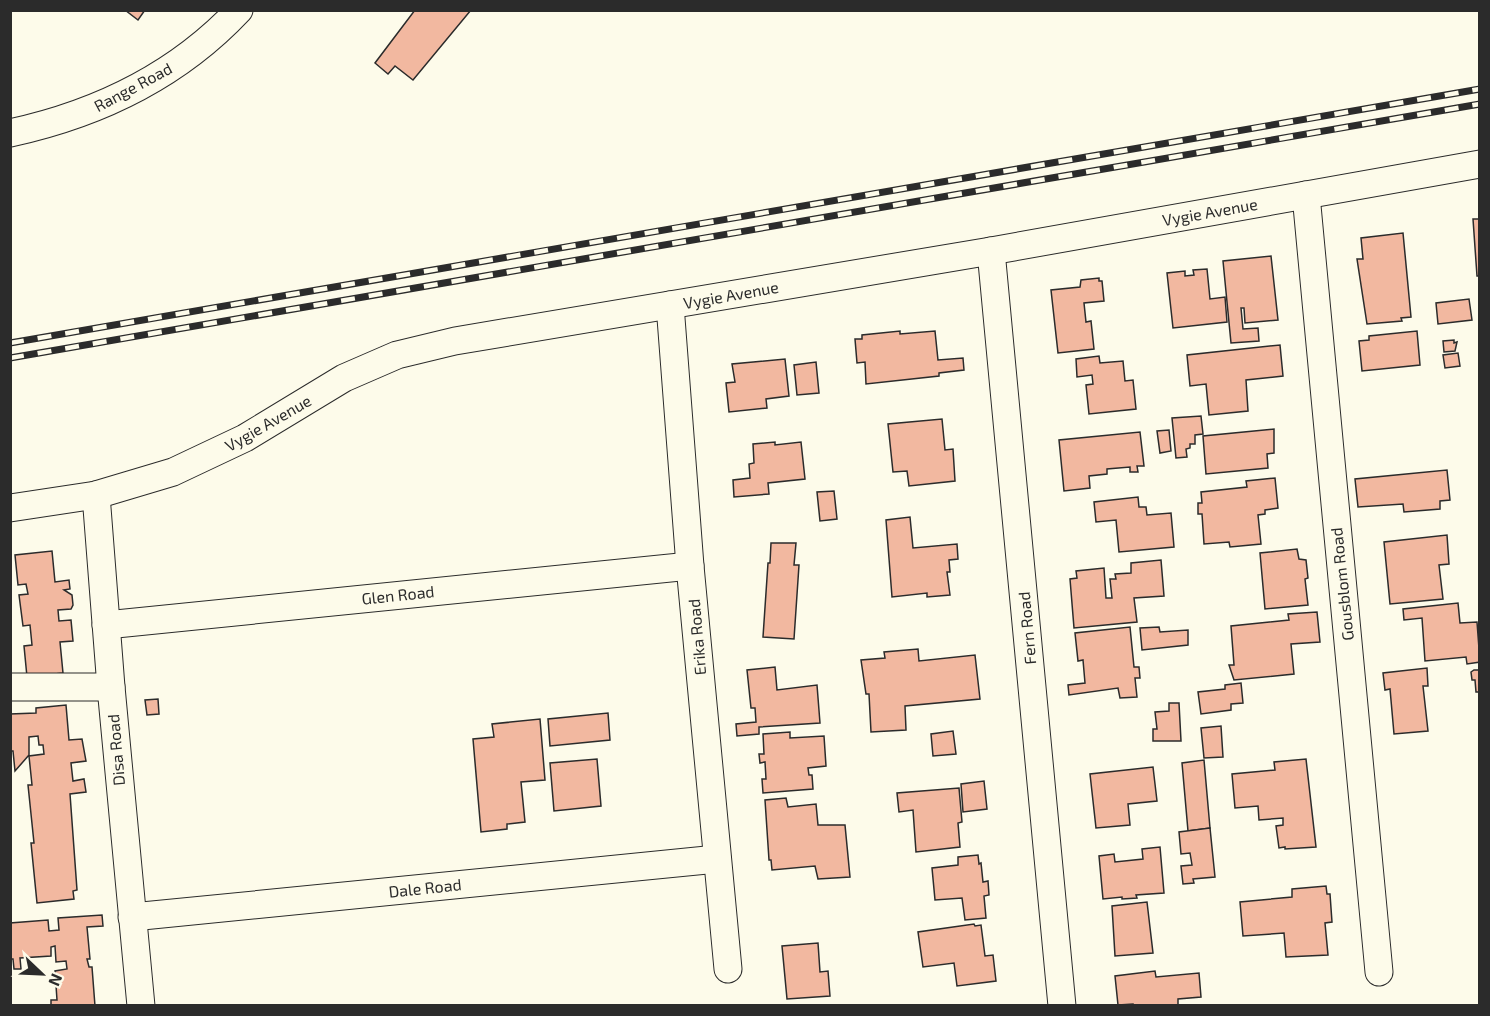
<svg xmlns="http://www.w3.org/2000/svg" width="1490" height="1016" font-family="'Exo 2',sans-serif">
	<rect width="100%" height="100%" fill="#fdfbea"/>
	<g fill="#f2b8a0" stroke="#2b2b2b" stroke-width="1.5">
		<polygon points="125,10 145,10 138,20"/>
		<polygon points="415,10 471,10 413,80 395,66 388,74 375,63"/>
		<polygon points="1473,219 1480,219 1480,276 1477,276"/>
		<polygon points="1403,233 1411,317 1401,318 1402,321 1367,324 1357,259 1363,259 1361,238"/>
		<polygon points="1271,256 1278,320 1245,323 1244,308 1241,308 1243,329 1258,328 1259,341 1231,343 1223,261"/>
		<polygon points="1207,269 1210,299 1225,297 1227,322 1173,328 1167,273 1185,271 1185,276 1194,275 1193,270"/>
		<polygon points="1099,278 1099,281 1102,281 1104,301 1084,303 1086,322 1091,321 1094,349 1058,353 1051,290 1080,287 1081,280"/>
		<polygon points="1469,299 1472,320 1438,324 1436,303"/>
		<polygon points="900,331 900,334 935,331 938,360 963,358 964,370 939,373 939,376 866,384 865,362 857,363 855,339 862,339 862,335"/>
		<polygon points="1417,331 1420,365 1362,371 1359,341 1369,340 1369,336"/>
		<polygon points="1454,340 1454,343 1457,342 1455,351 1444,352 1443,341"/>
		<polygon points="1280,345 1283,376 1246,380 1248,411 1209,415 1206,384 1190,386 1187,355"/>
		<polygon points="1458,353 1460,366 1445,368 1443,355"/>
		<polygon points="1099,356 1100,363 1123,361 1125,381 1133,380 1136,409 1089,414 1086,385 1093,384 1092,375 1077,377 1076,359"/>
		<polygon points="785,359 789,396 766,399 767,408 729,412 726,383 735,382 732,364"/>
		<polygon points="816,362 819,393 797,395 794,365"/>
		<polygon points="1201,416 1203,434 1195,435 1195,444 1190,444 1190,448 1186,449 1187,457 1176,458 1172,418"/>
		<polygon points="942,419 945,450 953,449 955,481 909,486 907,471 893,472 888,424"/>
		<polygon points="1274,429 1274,453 1267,454 1268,468 1206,474 1203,436"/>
		<polygon points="1169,430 1171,451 1160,453 1157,431"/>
		<polygon points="1140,432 1144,466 1137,466 1138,472 1130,472 1130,467 1107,469 1107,474 1089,476 1090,488 1064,491 1059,440"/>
		<polygon points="775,442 775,445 801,442 805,479 768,483 769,494 734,497 733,480 750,478 749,464 754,463 753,444"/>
		<polygon points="1447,470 1450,500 1440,501 1440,509 1404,512 1403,504 1358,507 1355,479"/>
		<polygon points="1275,478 1278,508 1265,510 1265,514 1258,515 1261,544 1230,547 1229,542 1204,544 1202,514 1198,514 1198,503 1202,503 1201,492 1247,487 1246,481"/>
		<polygon points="834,491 837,519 820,521 817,492"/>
		<polygon points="1138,497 1139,507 1146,507 1147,515 1171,513 1174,547 1119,552 1116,520 1096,522 1094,502"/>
		<polygon points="910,517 913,548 957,544 958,559 949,560 950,572 947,572 950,595 927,597 927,593 892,597 886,520"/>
		<polygon points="1447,535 1449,564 1439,565 1443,599 1390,604 1384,542"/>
		<polygon points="771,543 796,543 794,565 799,565 794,639 763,637 768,563 770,563"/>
		<polygon points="1297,549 1299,559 1306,560 1308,578 1305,579 1308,605 1265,609 1260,553"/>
		<polygon points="52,551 55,582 69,580 70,589 64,590 72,595 73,605 71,609 58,610 59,621 71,620 73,641 60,642 63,673 27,677 24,646 32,645 30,625 23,626 19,595 28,594 26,584 18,585 15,555"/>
		<polygon points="1161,560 1164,596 1134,598 1137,622 1074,628 1070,579 1077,578 1076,571 1104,568 1106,598 1112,598 1110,579 1116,579 1115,574 1131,573 1131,563"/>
		<polygon points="1458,603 1460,623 1477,622 1480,662 1467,664 1466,657 1425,661 1422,618 1404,620 1403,609"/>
		<polygon points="1317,612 1320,642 1291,644 1294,674 1234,680 1229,665 1234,665 1231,626 1289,620 1288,614"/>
		<polygon points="1130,627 1134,667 1139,667 1140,678 1135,678 1137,697 1120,698 1118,688 1069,695 1068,685 1085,683 1083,660 1078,661 1075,633"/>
		<polygon points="1159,627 1160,632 1188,630 1188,645 1142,650 1140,628"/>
		<polygon points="918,649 919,661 975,655 980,699 905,706 906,730 871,732 869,694 866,694 861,660 885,658 884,652"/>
		<polygon points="775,667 777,690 817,685 820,723 759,727 759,734 737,736 736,724 756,722 755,708 751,708 747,670"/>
		<polygon points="1427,668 1428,686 1423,686 1428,731 1394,734 1390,689 1385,690 1383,673"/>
		<polygon points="1474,670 1480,670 1480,692 1476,692 1475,680 1472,680 1471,672"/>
		<polygon points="1241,683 1243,703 1231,704 1231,710 1201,714 1198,692 1225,689 1225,685"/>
		<polygon points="158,699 159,714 147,715 145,700"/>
		<polygon points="1169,703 1179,703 1181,741 1153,741 1153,729 1157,729 1155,712 1169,711"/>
		<polygon points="66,705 69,740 82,739 86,761 71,763 73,781 84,779 86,792 70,794 77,890 73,891 74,899 37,903 31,843 34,843 28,785 32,785 29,756 44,754 43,745 39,745 38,736 29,737 29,755 15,771 13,751 10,751 10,714 36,713 36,708"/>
		<polygon points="608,713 610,740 550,746 548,719"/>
		<polygon points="540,719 545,780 521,782 525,822 507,824 507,829 481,832 473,739 494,737 492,724"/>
		<polygon points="1221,726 1223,757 1204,758 1201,728"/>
		<polygon points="953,731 956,754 933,756 931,734"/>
		<polygon points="790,732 790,738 824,736 826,766 808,768 809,775 812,775 813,789 763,793 762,779 766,779 765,762 760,763 759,754 764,754 763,734"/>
		<polygon points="597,759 601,806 554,811 550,763"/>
		<polygon points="1306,759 1316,847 1285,849 1285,847 1279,848 1276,826 1283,825 1283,818 1259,820 1258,806 1235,808 1232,774 1275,770 1274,762"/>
		<polygon points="1204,760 1210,828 1188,831 1182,763"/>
		<polygon points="1153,767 1157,801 1128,804 1130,825 1096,828 1090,774"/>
		<polygon points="984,781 987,809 963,812 961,784"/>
		<polygon points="959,788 962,822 958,823 960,847 916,852 913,810 899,812 897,793"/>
		<polygon points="786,798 788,807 816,804 818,825 845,825 850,877 818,879 815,866 772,870 771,860 769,860 765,800"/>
		<polygon points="1210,828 1215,877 1193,879 1194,883 1183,884 1181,866 1192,865 1190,853 1181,854 1179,832"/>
		<polygon points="1160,847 1164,893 1136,895 1137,898 1122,899 1122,897 1103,899 1099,856 1114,854 1115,862 1143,859 1142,849"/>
		<polygon points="978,855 979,864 981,863 983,882 988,881 989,895 984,896 986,918 965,920 962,898 935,900 932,868 958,865 958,857"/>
		<polygon points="1326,886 1327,894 1330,894 1332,922 1325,923 1328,955 1286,957 1284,933 1243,936 1240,902 1292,897 1292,889"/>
		<polygon points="1147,902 1153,953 1115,956 1112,906"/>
		<polygon points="102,915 103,926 87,927 90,959 87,959 89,967 92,967 95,1006 51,1006 51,1000 57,1000 55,971 67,969 66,961 56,962 55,946 51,947 51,956 20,958 21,969 14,969 13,959 10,959 10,923 48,920 49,931 59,930 58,918"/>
		<polygon points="974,924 975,926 981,925 985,956 993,955 996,981 957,986 954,963 923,967 918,932"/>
		<polygon points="818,943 820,972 828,971 830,996 787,999 782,946"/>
		<polygon points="1155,971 1156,977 1199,973 1201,997 1178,999 1178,1006 1133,1006 1133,1004 1118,1005 1115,976"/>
	</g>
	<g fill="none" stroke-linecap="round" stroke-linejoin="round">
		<g stroke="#2b2b2b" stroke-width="29">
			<g id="minor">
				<path d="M10,133C98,114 177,76 239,10"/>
				<polyline points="1306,195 1379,972"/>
				<polyline points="991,251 1062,1006"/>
				<polyline points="670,305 690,566 728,969"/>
				<polyline points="96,495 111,687 141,1006"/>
				<polyline points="10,508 96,495 173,472 245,438 344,378 397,355 455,341 991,251 1480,164"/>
				<polyline points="106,625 690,566"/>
				<polyline points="10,687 111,687"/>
				<polyline points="132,917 717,859"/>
			</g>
		</g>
		<use href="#minor" stroke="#fdfbea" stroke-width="27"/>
		<g stroke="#2b2b2b" stroke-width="7">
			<g id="rail">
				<polyline points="10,343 1480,89"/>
				<polyline points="10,358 1480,104"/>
			</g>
		</g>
		<use href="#rail" stroke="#fdfbea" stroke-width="4.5" stroke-dasharray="14" stroke-linecap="butt"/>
	</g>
	<g text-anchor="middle" stroke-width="4.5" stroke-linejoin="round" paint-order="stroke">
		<g font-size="16" fill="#2b2b2b" stroke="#fdfbea">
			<text transform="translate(133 87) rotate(-28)" y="6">Range Road</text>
			<text transform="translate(1210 212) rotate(-10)" y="6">Vygie Avenue</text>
			<text transform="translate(731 295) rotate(-10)" y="6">Vygie Avenue</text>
			<text transform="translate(268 423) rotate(-30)" y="6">Vygie Avenue</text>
			<text transform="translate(1342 584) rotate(-96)" y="6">Gousblom Road</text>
			<text transform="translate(398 595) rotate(-6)" y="6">Glen Road</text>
			<text transform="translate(1027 628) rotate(-95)" y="6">Fern Road</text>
			<text transform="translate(697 637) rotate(-95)" y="6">Erika Road</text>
			<text transform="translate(116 750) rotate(-95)" y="6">Disa Road</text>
			<text transform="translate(425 888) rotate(-6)" y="6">Dale Road</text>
		</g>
	</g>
	<rect width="1490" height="1016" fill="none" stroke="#2b2b2b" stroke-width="24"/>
	<g transform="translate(42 974) rotate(113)" stroke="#fdfbea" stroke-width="4.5" paint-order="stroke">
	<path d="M0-4.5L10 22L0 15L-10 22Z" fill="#2b2b2b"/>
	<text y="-9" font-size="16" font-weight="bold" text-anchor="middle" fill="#2b2b2b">N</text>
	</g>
</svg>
